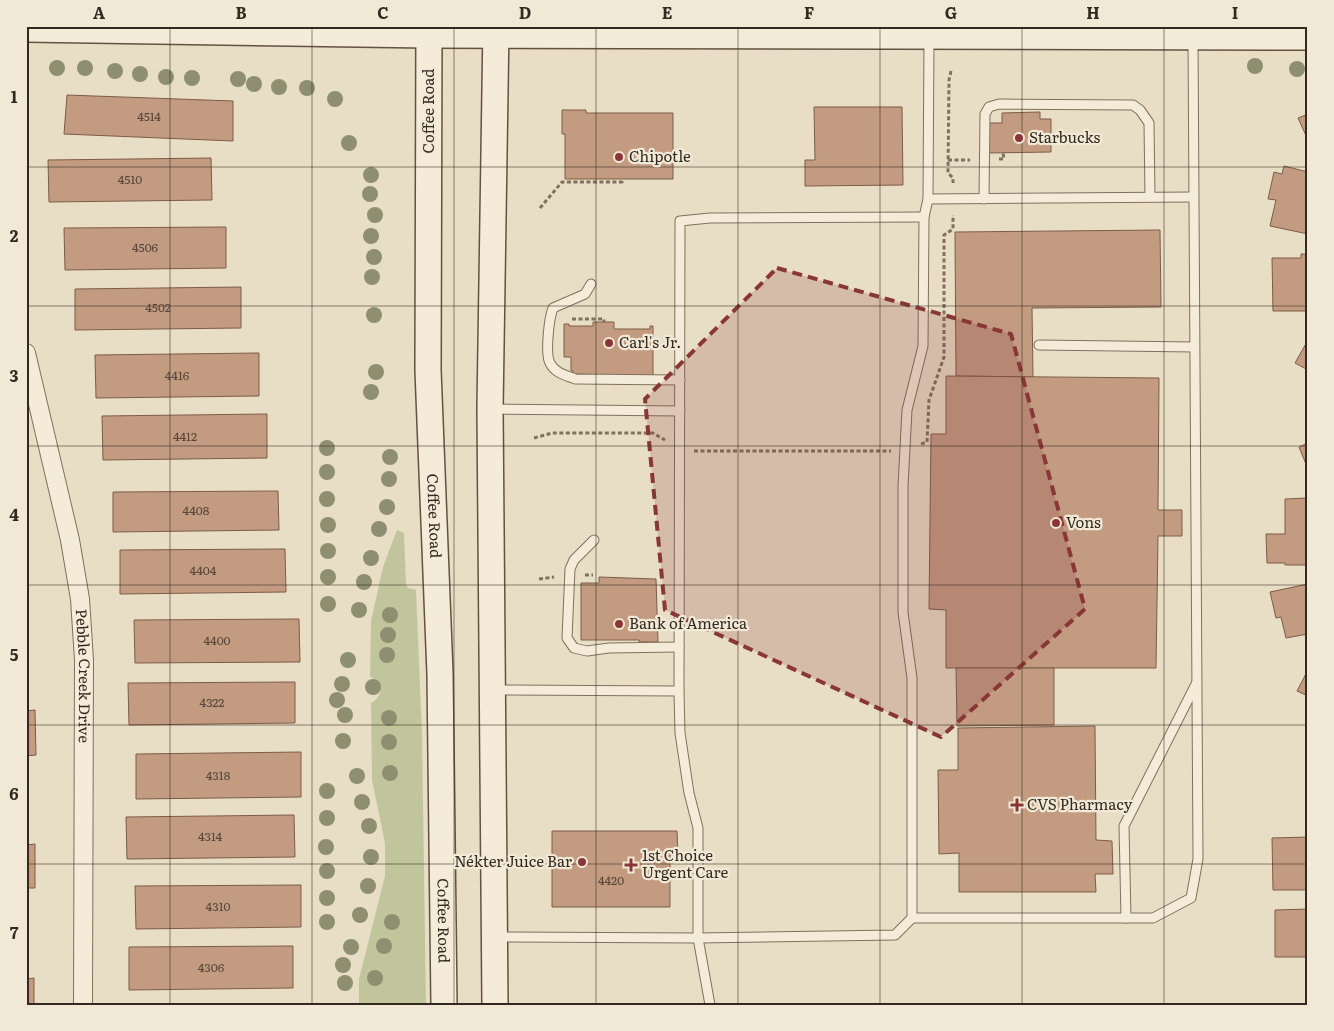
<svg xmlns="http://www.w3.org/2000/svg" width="1334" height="1031" font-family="Literata,serif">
	<rect width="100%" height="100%" fill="#e8dec6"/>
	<path fill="#c1c59b" d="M397,530L404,533L406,585L408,588L416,590L422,734L426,1005H359V979L385,876V843L372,780L371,703C379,698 381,694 380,684L370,676L371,621L383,567Z"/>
	<g fill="#c29b81" stroke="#7d5c47">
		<polygon points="67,95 233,101 233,141 64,134"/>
		<polygon points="814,107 902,107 903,185 805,186 805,160 815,160"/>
		<polygon points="562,110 586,110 586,113 673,113 673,179 565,179 565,134 562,134"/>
		<polygon points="1040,112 1040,119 1051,119 1051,152 988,153 988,123 1002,123 1002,113"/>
		<polygon points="1308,114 1308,140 1298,118"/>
		<polygon points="211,158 212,200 49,202 48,160"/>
		<polygon points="1284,166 1308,172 1308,234 1270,226 1276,200 1268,199 1274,172 1282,174"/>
		<polygon points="226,227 226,268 65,270 64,228"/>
		<polygon points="1160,230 1161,307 1032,308 1033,377 956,376 955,232"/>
		<polygon points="1301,254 1308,254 1308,311 1273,311 1272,258 1301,258"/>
		<polygon points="241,287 241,328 75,330 75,289"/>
		<polygon points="593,322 614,322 614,329 650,329 650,326 653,326 653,376 573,374 573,371 571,371 571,357 564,357 564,324 569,324 569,326 593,326"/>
		<polygon points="1308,340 1308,370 1295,363"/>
		<polygon points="259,353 259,396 96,398 95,355"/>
		<polygon points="946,376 1159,378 1158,510 1182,510 1182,536 1158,536 1156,668 946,668 946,610 929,609 931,434 946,434"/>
		<polygon points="267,414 267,458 103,460 102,416"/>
		<polygon points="1308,443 1308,469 1299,447"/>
		<polygon points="278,491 279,530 113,532 113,492"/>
		<polygon points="1308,498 1308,565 1285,565 1285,563 1267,563 1266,534 1285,534 1285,499"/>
		<polygon points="285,549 286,592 120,594 120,550"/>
		<polygon points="599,577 656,579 658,642 639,642 639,640 581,640 581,583 599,583"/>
		<polygon points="1308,584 1308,634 1286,638 1281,617 1276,618 1270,592"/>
		<polygon points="299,619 300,662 135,663 134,620"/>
		<polygon points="956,668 1054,668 1054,725 957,726"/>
		<polygon points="1308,670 1308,696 1297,691"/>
		<polygon points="295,682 295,723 129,725 128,683"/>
		<polygon points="35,710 36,755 26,756 26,711"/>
		<polygon points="1095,726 1096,840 1112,841 1113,874 1095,874 1096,892 959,892 959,853 939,854 938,770 958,770 958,728"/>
		<polygon points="301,752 301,797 136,799 136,754"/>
		<polygon points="294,815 295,857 127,859 126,817"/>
		<polygon points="552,831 677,831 678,855 670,855 670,907 552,907"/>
		<polygon points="1308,837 1308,890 1273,890 1272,838"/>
		<polygon points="35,844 35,888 26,888 26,845"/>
		<polygon points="301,885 301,927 136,929 135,886"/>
		<polygon points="1308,909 1308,957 1275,957 1275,910"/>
		<polygon points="293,946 293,988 129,990 129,947"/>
		<polygon points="34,978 34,1005 26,1005 26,979"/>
	</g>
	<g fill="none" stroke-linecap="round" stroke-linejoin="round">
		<g stroke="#81705e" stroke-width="11">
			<g id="lane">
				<polyline points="928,199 1193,197"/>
				<polyline points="984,199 985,114 989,107 999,104 1133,105 1140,110 1149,123 1150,197"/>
				<path d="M591,284L585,294L553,308C549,318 545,354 550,363C555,373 565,375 575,379L680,380"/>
				<polyline points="1039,345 1194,347"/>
				<polyline points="490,409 680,411"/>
				<polyline points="594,540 574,560 570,569 567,638 574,648 587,651 609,648 679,647"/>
				<polyline points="494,690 679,691"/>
				<polyline points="912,918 1153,918 1191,898 1198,859 1193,38"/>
				<polyline points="1126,918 1124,826 1196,684"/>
				<polyline points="496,937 698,938 895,935 912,918 912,678 903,612 903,486 907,410 923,346 924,217 928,199 929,37"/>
				<polyline points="710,1005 698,938 698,828 689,793 680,733 679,691 680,221 710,218 924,217"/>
			</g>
		</g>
		<g stroke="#81705e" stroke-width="20">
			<g id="street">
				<path id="s1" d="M26,353L70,540L80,599L84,660L83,1005"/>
			</g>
		</g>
		<g stroke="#635241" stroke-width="28">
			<g id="secondary">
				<path id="s2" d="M429,26L428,370L440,674L444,1005"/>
				<polyline points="26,29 429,35 1308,37"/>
				<polyline points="495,1005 490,409 496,26"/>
			</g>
		</g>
		<g stroke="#81705e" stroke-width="3" stroke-dasharray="4 2.5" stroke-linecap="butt">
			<polyline points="951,71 949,80 948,173 953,178 953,183"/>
			<polyline points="999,159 1004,159 1003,153"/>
			<polyline points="948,160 970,160"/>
			<polyline points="540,208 562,182 622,182 622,179"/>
			<polyline points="572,319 604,319 604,322"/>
			<polyline points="534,438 552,433 653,433 665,440"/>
			<polyline points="921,444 927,442 929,400 944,357 944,235 953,229 953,215"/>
			<polyline points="694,451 891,451"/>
			<polyline points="585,575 593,575"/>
			<polyline points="539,579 554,577"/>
		</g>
		<use href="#lane" stroke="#f4ebd8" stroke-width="9"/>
		<use href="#street" stroke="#f4ebd8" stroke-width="18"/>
		<use href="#secondary" stroke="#f4ebd8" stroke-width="25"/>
	</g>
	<g fill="#8e8e70">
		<circle cx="1255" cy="66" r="8"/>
		<circle cx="57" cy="68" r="8"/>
		<circle cx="85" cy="68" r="8"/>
		<circle cx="1297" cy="69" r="8"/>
		<circle cx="115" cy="71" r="8"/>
		<circle cx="140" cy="74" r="8"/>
		<circle cx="166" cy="77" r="8"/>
		<circle cx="192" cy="78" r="8"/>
		<circle cx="238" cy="79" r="8"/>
		<circle cx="254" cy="84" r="8"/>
		<circle cx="279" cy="87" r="8"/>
		<circle cx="307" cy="88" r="8"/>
		<circle cx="335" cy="99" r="8"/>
		<circle cx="349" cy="143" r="8"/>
		<circle cx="371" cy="175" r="8"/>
		<circle cx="370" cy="194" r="8"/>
		<circle cx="375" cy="215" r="8"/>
		<circle cx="371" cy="236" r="8"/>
		<circle cx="374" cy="257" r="8"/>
		<circle cx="372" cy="277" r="8"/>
		<circle cx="374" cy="315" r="8"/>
		<circle cx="376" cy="372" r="8"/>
		<circle cx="371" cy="392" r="8"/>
		<circle cx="327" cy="448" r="8"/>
		<circle cx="390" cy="457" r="8"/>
		<circle cx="327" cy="472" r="8"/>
		<circle cx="389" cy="479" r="8"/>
		<circle cx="327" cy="499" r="8"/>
		<circle cx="387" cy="507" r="8"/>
		<circle cx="328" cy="525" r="8"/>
		<circle cx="379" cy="529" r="8"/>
		<circle cx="328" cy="551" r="8"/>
		<circle cx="371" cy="558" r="8"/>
		<circle cx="328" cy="577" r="8"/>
		<circle cx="364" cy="582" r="8"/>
		<circle cx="328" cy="604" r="8"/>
		<circle cx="359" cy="610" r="8"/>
		<circle cx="390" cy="615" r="8"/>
		<circle cx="388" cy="635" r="8"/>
		<circle cx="387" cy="655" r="8"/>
		<circle cx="348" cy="660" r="8"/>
		<circle cx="342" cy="684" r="8"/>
		<circle cx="373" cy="687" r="8"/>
		<circle cx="337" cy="700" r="8"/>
		<circle cx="345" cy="715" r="8"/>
		<circle cx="389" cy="718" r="8"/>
		<circle cx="343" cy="741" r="8"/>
		<circle cx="389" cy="742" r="8"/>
		<circle cx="390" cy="773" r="8"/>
		<circle cx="357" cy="776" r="8"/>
		<circle cx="327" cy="791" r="8"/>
		<circle cx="362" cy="802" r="8"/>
		<circle cx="327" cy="818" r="8"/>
		<circle cx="369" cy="826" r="8"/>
		<circle cx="326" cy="847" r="8"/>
		<circle cx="371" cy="857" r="8"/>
		<circle cx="327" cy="871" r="8"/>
		<circle cx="368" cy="886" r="8"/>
		<circle cx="327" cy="898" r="8"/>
		<circle cx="360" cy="915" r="8"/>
		<circle cx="327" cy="922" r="8"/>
		<circle cx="392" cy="922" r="8"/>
		<circle cx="384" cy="946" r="8"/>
		<circle cx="351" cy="947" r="8"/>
		<circle cx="343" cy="965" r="8"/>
		<circle cx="375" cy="978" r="8"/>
		<circle cx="345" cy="983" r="8"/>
	</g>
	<path fill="#893637" fill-opacity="0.2" stroke="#893637" stroke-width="4" stroke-dasharray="10 6" stroke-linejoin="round" d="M777,268L1011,334L1085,609L941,737L665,610L645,399Z"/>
	<path fill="none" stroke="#332920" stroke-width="1" stroke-opacity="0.55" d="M170,26V1005M312,26V1005M454,26V1005M596,26V1005M738,26V1005M880,26V1005M1022,26V1005M1164,26V1005M26,167H1308M26,306H1308M26,446H1308M26,585H1308M26,725H1308M26,864H1308"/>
	<g fill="#893637" stroke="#f1e8d5" stroke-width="2">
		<circle cx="1019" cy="138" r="5"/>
		<circle cx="619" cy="157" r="5"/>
		<circle cx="609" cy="343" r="5"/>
		<circle cx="1056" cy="523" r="5"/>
		<circle cx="619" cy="624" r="5"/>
		<path d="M1014.5 797.5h5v5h5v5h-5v5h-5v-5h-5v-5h5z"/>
		<circle cx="582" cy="862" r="5"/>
		<path d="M628.5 857.5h5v5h5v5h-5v5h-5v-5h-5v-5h5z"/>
	</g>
	<g text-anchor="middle" stroke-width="4.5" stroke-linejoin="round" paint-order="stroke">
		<g font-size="12" fill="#574638">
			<text x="149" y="121">4514</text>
			<text x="130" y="184">4510</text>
			<text x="145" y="252">4506</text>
			<text x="158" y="312">4502</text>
			<text x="177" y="380">4416</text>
			<text x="185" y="441">4412</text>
			<text x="196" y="515">4408</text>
			<text x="203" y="575">4404</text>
			<text x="217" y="645">4400</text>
			<text x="212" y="707">4322</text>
			<text x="218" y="780">4318</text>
			<text x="210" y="841">4314</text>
			<text x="611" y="885">4420</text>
			<text x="218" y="911">4310</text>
			<text x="211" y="972">4306</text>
		</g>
		<g font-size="15" fill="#332920" stroke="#f1e8d5">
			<text transform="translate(429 111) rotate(-90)" y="5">Coffee Road</text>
			<text dy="5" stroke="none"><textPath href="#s2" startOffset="490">Coffee Road</textPath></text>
			<text dy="5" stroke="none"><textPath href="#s1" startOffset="329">Pebble Creek Drive</textPath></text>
			<text dy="5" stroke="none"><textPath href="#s2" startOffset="895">Coffee Road</textPath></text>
		</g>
		<g font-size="15" fill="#332920" stroke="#f1e8d5" text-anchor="start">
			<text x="1029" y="143">Starbucks</text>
			<text x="629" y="162">Chipotle</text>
			<text x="619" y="348">Carl's Jr.</text>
			<text x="1066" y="528">Vons</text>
			<text x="629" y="629">Bank of America</text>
			<text x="1027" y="810">CVS Pharmacy</text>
			<text x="642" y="861">1st Choice<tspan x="642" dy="17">Urgent Care</tspan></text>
			<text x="572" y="867" text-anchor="end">Nékter Juice Bar</text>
		</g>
	</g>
	<rect width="1334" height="1031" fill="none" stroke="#f1e8d5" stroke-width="55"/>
	<rect x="28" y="28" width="1278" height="976" fill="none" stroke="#332920" stroke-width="2"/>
	<g font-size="16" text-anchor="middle" font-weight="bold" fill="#332920">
		<text x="99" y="19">A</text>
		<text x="241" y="19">B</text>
		<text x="383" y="19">C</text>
		<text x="525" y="19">D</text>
		<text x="667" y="19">E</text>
		<text x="809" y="19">F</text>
		<text x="951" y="19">G</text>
		<text x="1093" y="19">H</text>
		<text x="1235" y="19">I</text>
		<text x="14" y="103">1</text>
		<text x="14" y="242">2</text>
		<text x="14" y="382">3</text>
		<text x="14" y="521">4</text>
		<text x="14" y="661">5</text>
		<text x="14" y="800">6</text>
		<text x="14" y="939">7</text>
	</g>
</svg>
